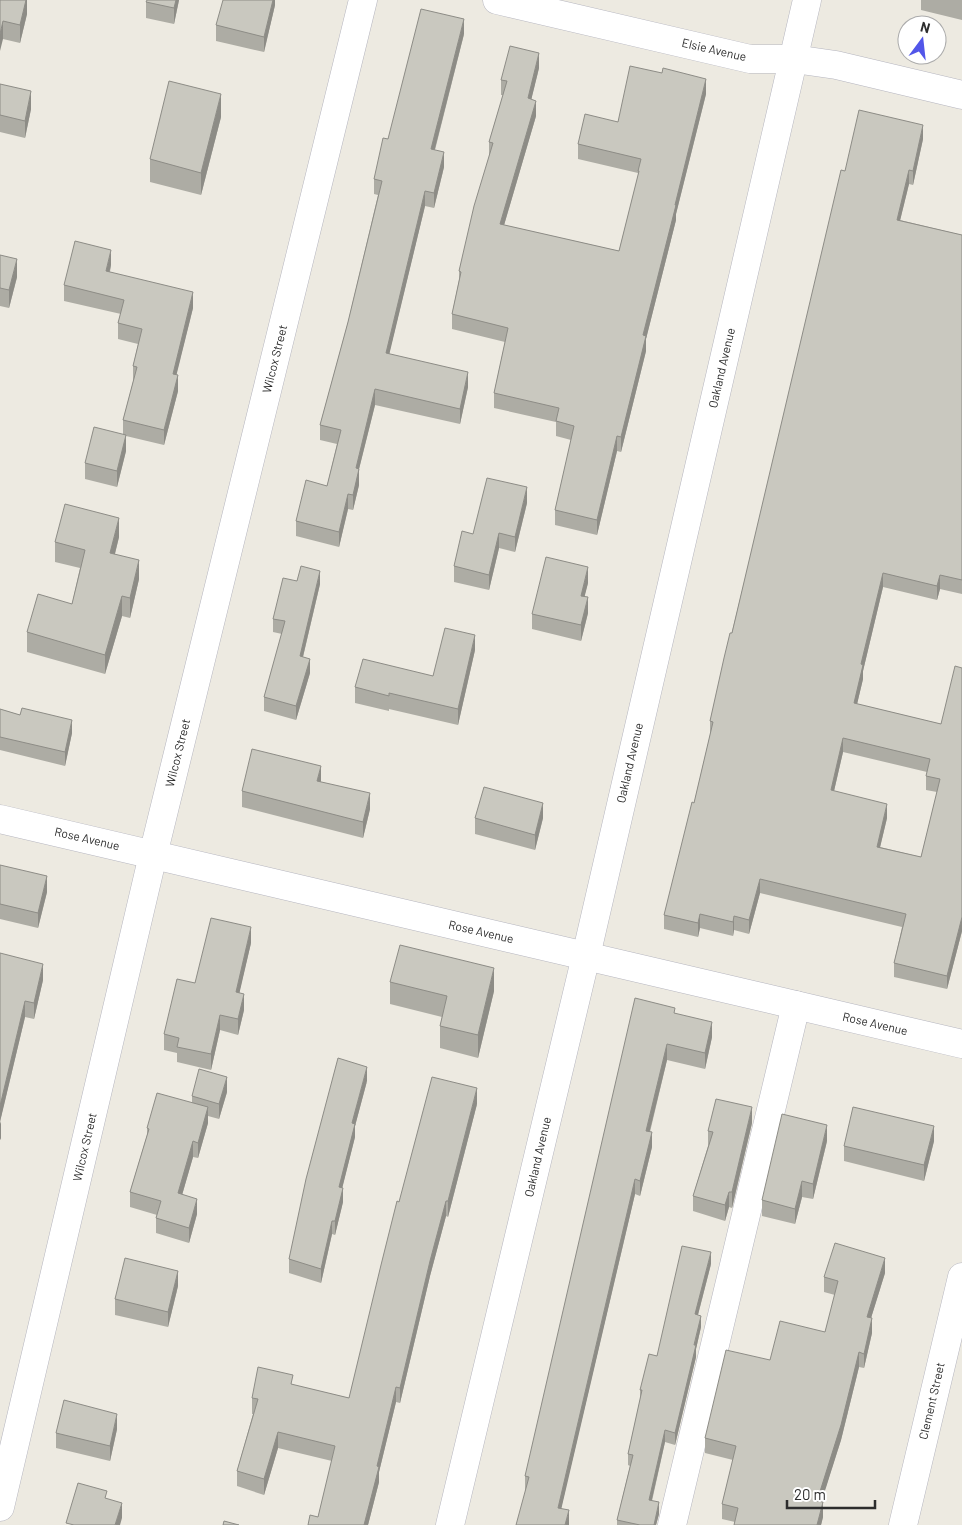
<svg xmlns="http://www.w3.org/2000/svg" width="962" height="1525" font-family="Barlow,sans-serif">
	<rect width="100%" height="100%" fill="#edeae1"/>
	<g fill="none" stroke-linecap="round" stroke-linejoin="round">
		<g stroke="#b5b5bf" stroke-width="29">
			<g id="minor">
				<polyline points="497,0 750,59 794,59 836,65 962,95"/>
				<polyline points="0,819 962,1044"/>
				<polyline points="0,1507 153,855 363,0"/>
				<polyline points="450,1525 586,956 807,0"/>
				<polyline points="672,1525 796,1005"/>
				<polyline points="903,1525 962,1277"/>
			</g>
		</g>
		<use href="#minor" stroke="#fff" stroke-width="28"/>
	</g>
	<g fill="#adaca4" fill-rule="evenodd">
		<polygon points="0,0 27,0 27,14 20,43 3,39"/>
		<polygon points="179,0 174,24 146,18 146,2"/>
		<polygon points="275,0 275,5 264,52 216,41 216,25"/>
		<polygon points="921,0 962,0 962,20 921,10"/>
		<polygon points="464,34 435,150 444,167 434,208 425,206 389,354 468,387 460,424 375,405 359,469 359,485 353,510 348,509 339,547 296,536 296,521 327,486 337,444 320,440 320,425 348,322 378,195 374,194 374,179 388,139"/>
		<polygon points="539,68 531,100 536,116 504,225 619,251 638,176 638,173 578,159 578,144 618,122 706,94 676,214 676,220 646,339 646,351 621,452 617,451 597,535 555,525 555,510 571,440 556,436 556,422 494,408 494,393 505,342 452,329 452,314 459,280 459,271 489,157 489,142 503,95 501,95 501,80"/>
		<polygon points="0,84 31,109 25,138 0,132"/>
		<polygon points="221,117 201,195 150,182 150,159"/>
		<path d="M923,139L913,185L909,184L900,220L962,235V594L940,589L937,600L883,587L863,671V679L857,704L941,724L962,668V931L947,989L894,977V963L902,927L760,893L749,934L734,930L733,936L700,928L698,937L664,929V915L694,803L710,735V721L845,171ZM843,752L927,772L926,776V790L937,792L921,857L880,847L887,818L834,791Z"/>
		<polygon points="0,255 17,277 9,308 0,306"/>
		<polygon points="111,265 110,272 193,308 176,375 178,391 164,445 126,436 126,451 117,487 85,479 85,463 123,435 123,420 133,382 133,366 138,344 118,339 118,323 121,314 64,301 64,285"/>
		<polygon points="527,503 515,552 499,548 489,590 454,582 454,566 473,534"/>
		<polygon points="119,537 115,554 139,579 130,618 122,616 105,674 27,652 27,632 72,604 80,568 55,562 55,542"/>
		<polygon points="297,581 320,584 303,657 310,673 296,720 264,711 264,697 282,634 273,632 273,619"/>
		<polygon points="588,583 584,597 588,613 581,641 532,629 532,614"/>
		<polygon points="475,650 458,725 389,709 389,711 355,703 355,687 433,676"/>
		<polygon points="0,709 20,715 72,733 65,766 0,750"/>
		<polygon points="321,782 370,809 363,838 242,807 242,791"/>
		<polygon points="475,818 543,818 535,850 475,834"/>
		<polygon points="0,865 47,892 38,928 0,919"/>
		<polygon points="251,943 239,993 244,1010 238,1035 220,1030 211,1070 177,1062 177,1053 164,1050 164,1034 195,983"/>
		<polygon points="0,953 43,980 34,1019 25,1017 0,1121 1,1138 0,1140"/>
		<polygon points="390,982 494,991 478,1058 440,1048 440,1026 442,1017 390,1004"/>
		<polygon points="675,1013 712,1037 705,1069 667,1060 650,1132 652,1147 640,1196 635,1194 561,1508 569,1525 525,1491 525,1476"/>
		<polygon points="367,1081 355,1126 355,1137 342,1188 343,1202 335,1235 332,1234 321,1283 289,1273 289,1259"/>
		<polygon points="227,1092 219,1119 208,1116 208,1123 198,1158 193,1157 182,1195 197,1214 189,1243 156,1233 156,1218 157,1215 130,1207 130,1192 147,1135 147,1128 192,1103 192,1096"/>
		<polygon points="477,1104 448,1217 446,1216 430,1276 400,1403 396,1402 379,1472 379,1482 368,1525 308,1525 318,1517 332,1461 278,1448 264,1495 237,1486 237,1471 253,1414 252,1414 252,1398 293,1385 349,1398 399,1202"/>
		<polygon points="752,1123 732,1208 729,1207 725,1221 693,1211 693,1196 708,1146 708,1131"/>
		<polygon points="827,1141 813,1199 802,1197 795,1224 762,1216 762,1200"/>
		<polygon points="934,1141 924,1181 844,1161 844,1146"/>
		<polygon points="711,1264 698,1315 701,1327 696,1349 696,1357 675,1445 665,1442 652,1501 659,1514 656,1525 617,1525 617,1520 630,1466 628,1465 628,1454 640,1400 640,1390 657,1356"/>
		<polygon points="885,1273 871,1318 872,1333 864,1368 859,1367 841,1440 821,1502 823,1517 821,1525 734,1525 735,1522 722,1519 722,1504 733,1460 705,1453 705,1438 770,1360 825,1332 835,1295 824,1292 824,1277"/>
		<polygon points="178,1286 168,1327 115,1315 115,1299"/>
		<polygon points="117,1429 110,1461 56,1448 56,1433"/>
	</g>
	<g fill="#8d8c86">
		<polygon points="26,0 27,0 27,14 20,43 20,25"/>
		<polygon points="176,0 179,0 174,24 174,8"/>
		<polygon points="273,0 275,0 275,5 264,52 264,37"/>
		<polygon points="464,19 464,34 431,164 431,149"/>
		<polygon points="3,21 3,39 0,51 0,34"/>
		<polygon points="539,53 539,68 528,113 528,98"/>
		<polygon points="706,79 706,94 676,214 676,220 646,339 646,351 621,452 621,437 643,335"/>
		<polygon points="31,91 31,109 25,138 25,121"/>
		<polygon points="221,94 221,117 201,195 201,173"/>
		<polygon points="536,101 536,116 500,239 500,224"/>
		<polygon points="923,125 923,139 913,185 913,171"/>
		<polygon points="444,152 444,167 434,208 434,193"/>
		<polygon points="909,170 909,184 897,233 897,220"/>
		<polygon points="425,191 425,206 386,368 386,353"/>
		<polygon points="111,250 111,265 106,286 106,271"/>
		<polygon points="17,259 17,277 9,308 9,290"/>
		<polygon points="193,292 193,308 173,389 173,374"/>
		<polygon points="468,372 468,387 460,424 460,409"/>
		<polygon points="178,375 178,391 164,445 164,430"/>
		<polygon points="375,389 375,405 359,469 359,485 353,510 353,495 356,468"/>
		<polygon points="126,435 126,451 117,487 117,471"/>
		<polygon points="617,436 617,451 597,535 597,520"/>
		<polygon points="527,487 527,503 515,552 515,537"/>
		<polygon points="348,494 348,509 339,547 339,532"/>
		<polygon points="119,518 119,537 110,573 110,553"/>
		<polygon points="499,533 499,548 489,590 489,575"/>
		<polygon points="139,560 139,579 130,618 130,598"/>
		<polygon points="588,567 588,583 581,611 581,596"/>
		<polygon points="320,571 320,584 300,669 300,656"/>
		<polygon points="883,573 883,587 863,671 863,679 854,717 854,703 861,664"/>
		<polygon points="940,575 940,589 937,600 937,586"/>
		<polygon points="122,596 122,616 105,674 105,655"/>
		<polygon points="588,597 588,613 581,641 581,625"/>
		<polygon points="475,635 475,650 458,725 458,709"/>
		<polygon points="310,659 310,673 296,720 296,706"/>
		<polygon points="72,720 72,733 65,766 65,752"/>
		<polygon points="843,738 843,752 831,804 831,790"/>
		<polygon points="321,766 321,781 317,796 317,781"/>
		<polygon points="370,793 370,809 363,838 363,822"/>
		<polygon points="543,803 543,818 535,850 535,835"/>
		<polygon points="887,804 887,818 877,860 877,847"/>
		<polygon points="47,876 47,892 38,928 38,913"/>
		<polygon points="760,879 760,893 749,934 749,920"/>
		<polygon points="700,914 700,928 698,937 698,923"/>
		<polygon points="734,916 734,930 733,936 733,922"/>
		<polygon points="962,917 962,931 947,989 947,976"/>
		<polygon points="251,927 251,943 236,1008 236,992"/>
		<polygon points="43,964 43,980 34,1019 34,1003"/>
		<polygon points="494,968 494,991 478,1058 478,1035"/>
		<polygon points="244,994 244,1010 238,1035 238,1019"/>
		<polygon points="25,1001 25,1017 0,1122 0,1106"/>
		<polygon points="220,1015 220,1030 211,1070 211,1054"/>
		<polygon points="712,1022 712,1037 705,1069 705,1053"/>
		<polygon points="667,1044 667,1060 646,1146 646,1131"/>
		<polygon points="367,1067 367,1081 355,1126 355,1137 339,1201 339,1187 352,1123"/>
		<polygon points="227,1077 227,1092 219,1119 219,1104"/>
		<polygon points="477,1088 477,1104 448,1217 448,1201"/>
		<polygon points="208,1107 208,1123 198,1158 198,1143"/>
		<polygon points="752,1107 752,1123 732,1208 732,1192"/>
		<polygon points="1,1121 1,1138 0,1140 0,1124"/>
		<polygon points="827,1125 827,1141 813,1199 813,1184"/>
		<polygon points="934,1126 934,1141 924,1181 924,1165"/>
		<polygon points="652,1132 652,1147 640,1196 640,1181"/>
		<polygon points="193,1141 193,1157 178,1209 178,1193"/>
		<polygon points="635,1179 635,1194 558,1523 558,1508"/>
		<polygon points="802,1181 802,1197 795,1224 795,1209"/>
		<polygon points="343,1188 343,1202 335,1235 335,1221"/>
		<polygon points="729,1192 729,1207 725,1221 725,1205"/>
		<polygon points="197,1199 197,1214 189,1243 189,1228"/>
		<polygon points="446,1201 446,1216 430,1276 400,1403 400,1388 430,1261"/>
		<polygon points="332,1221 332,1234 321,1283 321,1269"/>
		<polygon points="711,1252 711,1264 695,1326 695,1314"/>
		<polygon points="885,1258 885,1273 867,1331 867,1317"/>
		<polygon points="178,1271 178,1286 168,1327 168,1312"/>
		<polygon points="701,1316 701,1327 696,1349 696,1357 675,1445 675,1433"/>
		<polygon points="872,1318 872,1333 864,1368 864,1354"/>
		<polygon points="859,1352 859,1367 841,1440 817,1516 817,1501"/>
		<polygon points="396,1387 396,1402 379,1472 379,1482 368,1525 364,1525 377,1466"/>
		<polygon points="117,1414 117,1429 110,1461 110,1446"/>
		<polygon points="665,1430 665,1442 649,1512 649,1500"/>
		<polygon points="278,1432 278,1448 264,1495 264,1479"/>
		<polygon points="659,1502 659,1514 656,1525 654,1525"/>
		<polygon points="823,1502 823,1517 821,1525 817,1525"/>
		<polygon points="122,1503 122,1518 120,1525 115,1525"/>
		<polygon points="569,1510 569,1525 565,1525"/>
	</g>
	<g fill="#c9c8bf" stroke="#8d8c86" fill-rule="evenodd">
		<polygon points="0,0 26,0 20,25 3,21 0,34"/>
		<polygon points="147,0 176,0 174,8 146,2"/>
		<polygon points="223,0 273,0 264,37 216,25"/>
		<polygon points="421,9 464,19 431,149 444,152 434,193 425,191 386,353 468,372 460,409 375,389 356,468 359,469 353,495 348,494 339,532 296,521 306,480 327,486 341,430 320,425 348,322 382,181 374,179 383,138 388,139"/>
		<polygon points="510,46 539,53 528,98 536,101 500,224 619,251 639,171 638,171 641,159 578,144 585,114 618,122 630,66 662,73 663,68 706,79 675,205 676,205 643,335 646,336 621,437 617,436 597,520 555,510 574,426 556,421 559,408 494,393 508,328 452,314 461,272 459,271 474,206 493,143 489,142 507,81 501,80"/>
		<polygon points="169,81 221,94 201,173 150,159"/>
		<polygon points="0,84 31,91 25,121 0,115"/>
		<path d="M859,110L923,125L913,171L909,170L897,220L962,235V580L940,575L937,586L883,573L861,664L863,665L854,703L941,724L955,666L962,668V917L947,976L894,963L906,914L760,879L749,920L734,916L733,922L700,914L698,923L664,915L692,802L694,803L713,722L710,721L724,658L730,633H732L841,170L845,171ZM843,738L930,759L926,776L940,779L921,857L877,847L887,804L831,790Z"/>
		<polygon points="75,241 111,250 106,271 193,292 173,374 178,375 164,430 123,420 137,367 133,366 142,329 118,323 124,300 64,285"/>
		<polygon points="0,255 17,259 9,290 0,288"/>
		<polygon points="94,427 126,435 117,471 85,463"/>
		<polygon points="487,478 527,487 515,537 499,533 489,575 454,566 462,531 473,534"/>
		<polygon points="65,504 119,518 110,553 139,560 130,598 122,596 105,655 27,632 38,594 72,604 85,550 55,542"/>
		<polygon points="546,557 588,567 581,596 588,597 581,625 532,614"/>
		<polygon points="301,566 320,571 300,656 310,659 296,706 264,697 285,621 273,619 283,578 297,581"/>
		<polygon points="445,628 475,635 458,709 389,693 389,696 355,687 363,659 433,676"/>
		<polygon points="22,708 72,720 65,752 0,737 0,709 20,715"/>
		<polygon points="252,749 321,766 317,781 370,793 363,822 242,791"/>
		<polygon points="484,787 543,803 535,835 475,818"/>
		<polygon points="0,865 47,876 38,913 0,904"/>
		<polygon points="211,918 251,927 236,992 244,994 238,1019 220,1015 211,1054 177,1047 179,1038 164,1034 177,979 195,983"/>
		<polygon points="400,945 494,968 478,1035 440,1026 447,996 390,982"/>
		<polygon points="0,953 43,964 34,1003 25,1001 0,1106"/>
		<polygon points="635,998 675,1008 674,1013 712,1022 705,1053 667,1044 646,1131 652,1132 640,1181 635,1179 558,1508 569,1510 565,1525 516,1525 529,1477 525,1476"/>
		<polygon points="338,1058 367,1067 352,1123 355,1124 339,1187 343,1188 335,1221 332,1221 321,1269 289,1259 306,1179"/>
		<polygon points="199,1069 227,1077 219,1104 192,1096"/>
		<polygon points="432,1077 477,1088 448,1201 446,1201 430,1261 400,1388 396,1387 377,1466 379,1467 364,1525 308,1525 310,1515 318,1517 335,1446 278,1432 264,1479 237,1471 258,1399 252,1398 258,1367 293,1375 291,1384 349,1398 381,1265 397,1201 399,1202"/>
		<polygon points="157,1093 208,1107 198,1143 193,1141 178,1193 197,1199 189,1228 156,1218 161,1201 130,1192 149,1129 147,1128"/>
		<polygon points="716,1099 752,1107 732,1192 729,1192 725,1205 693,1196 713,1132 708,1131"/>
		<polygon points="853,1107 934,1126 924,1165 844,1146"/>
		<polygon points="782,1114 827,1125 813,1184 802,1181 795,1209 762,1200"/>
		<polygon points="835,1243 885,1258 867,1317 872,1318 864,1354 859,1352 841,1425 817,1501 823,1502 817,1525 734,1525 738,1508 722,1504 736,1446 705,1438 726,1350 770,1360 780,1321 825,1332 838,1281 824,1277"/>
		<polygon points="682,1246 711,1252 695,1314 701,1316 694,1345 696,1345 675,1433 665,1430 649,1500 659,1502 654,1525 640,1525 617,1520 633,1455 628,1454 642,1390 640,1390 649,1354 657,1356"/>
		<polygon points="125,1258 178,1271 168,1312 115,1299"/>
		<polygon points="64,1400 117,1414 110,1446 56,1433"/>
		<polygon points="78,1483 107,1491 105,1498 122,1503 115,1525 74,1525 66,1523"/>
		<polygon points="224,1521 239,1525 223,1525"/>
	</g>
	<g text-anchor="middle" stroke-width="4" stroke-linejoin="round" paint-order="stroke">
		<g font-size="12" fill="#2d2d2d" stroke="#fff">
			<text transform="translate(714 50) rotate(13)" y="4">Elsie Avenue</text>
			<text transform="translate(275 359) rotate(-76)" y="4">Wilcox Street</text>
			<text transform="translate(722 368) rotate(-77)" y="4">Oakland Avenue</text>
			<text transform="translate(178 753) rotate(-76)" y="4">Wilcox Street</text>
			<text transform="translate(630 763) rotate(-77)" y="4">Oakland Avenue</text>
			<text transform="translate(87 839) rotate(13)" y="4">Rose Avenue</text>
			<text transform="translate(481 932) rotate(13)" y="4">Rose Avenue</text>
			<text transform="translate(875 1024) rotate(13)" y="4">Rose Avenue</text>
			<text transform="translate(85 1147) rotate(-77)" y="4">Wilcox Street</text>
			<text transform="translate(538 1157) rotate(-77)" y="4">Oakland Avenue</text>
			<text transform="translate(932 1401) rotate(-77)" y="4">Clement Street</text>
		</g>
	</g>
	<g transform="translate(922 40) rotate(15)"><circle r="24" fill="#ffffff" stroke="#ababab"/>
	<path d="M0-4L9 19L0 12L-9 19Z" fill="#5256e9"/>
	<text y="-8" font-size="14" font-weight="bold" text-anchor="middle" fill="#2d2d2d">N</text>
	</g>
	<path d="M787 1500v8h88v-8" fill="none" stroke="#2d2d2d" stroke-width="2.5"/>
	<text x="794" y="1500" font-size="15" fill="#2d2d2d" stroke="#ffffff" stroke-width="4" paint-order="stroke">20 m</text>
</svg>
